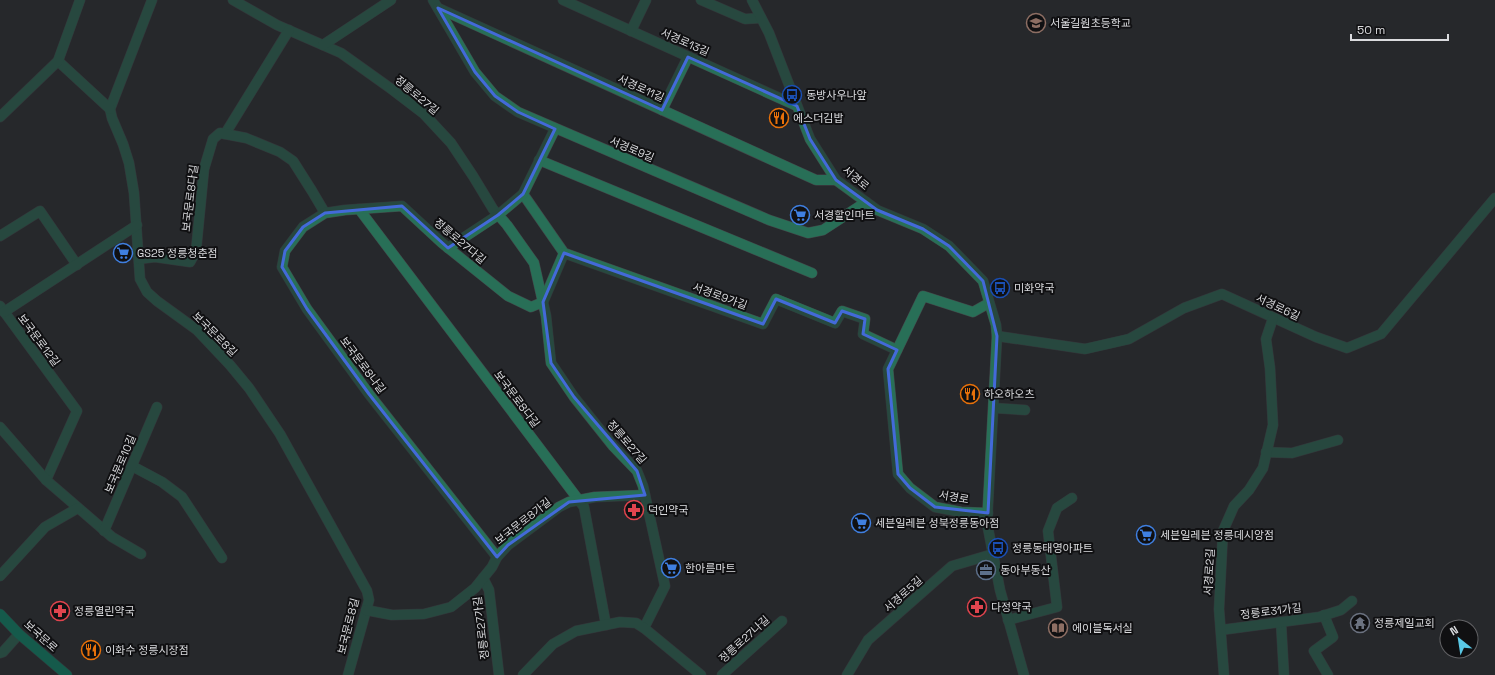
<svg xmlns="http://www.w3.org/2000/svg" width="1495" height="675" font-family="'Space Grotesk','Noto Sans KR',sans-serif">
	<rect width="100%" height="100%" fill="#26282c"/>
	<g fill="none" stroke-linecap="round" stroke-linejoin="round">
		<g stroke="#434548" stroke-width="11">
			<g id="minor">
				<polyline points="152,0 110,109 112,118 123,144 129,163 134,193 140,279 147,292 157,301 197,330 230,365 249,388 280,434 367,591 369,600 348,675"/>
				<polyline points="233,0 277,25 341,53 390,88 424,114 451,143 473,176 493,209 507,225 534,263 546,316 551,363 574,397 613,446 637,471 643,486 665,586 644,628"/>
				<polyline points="433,0 475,72 495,96 518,112 769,220 808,233 823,230 866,202"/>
				<polyline points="563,0 797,106"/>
				<polyline points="701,0 745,19 761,18"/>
				<polyline points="438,8 816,180 836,180"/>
				<polyline points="631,31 646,0"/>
				<polyline points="323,45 391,0"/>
				<polyline points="58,61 110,109"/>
				<polyline points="662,110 688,57"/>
				<polyline points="0,117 58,61 80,0"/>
				<polyline points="225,134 289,30"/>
				<polyline points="539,160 812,273"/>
				<polyline points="523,194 564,253 763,324 776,299 835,323 842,311 865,319 863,334 897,350"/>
				<polyline points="359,209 584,507 606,625"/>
				<polyline points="0,236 40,211 77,265"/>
				<polyline points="448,248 498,215 523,194 555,129"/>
				<polyline points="139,259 155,257 190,262 196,251 204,169 213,139 220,133 246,138 280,152 293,161 312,191 325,213"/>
				<polyline points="0,306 77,411 46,480"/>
				<polyline points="4,312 137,225"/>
				<polyline points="997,336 1085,349 1129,339 1184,308 1222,294 1316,337 1347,348 1381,334 1495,198"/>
				<polyline points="994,408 1025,410"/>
				<polyline points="0,427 46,480 112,537 141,554"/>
				<polyline points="1266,452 1292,453 1338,440"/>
				<polyline points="132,466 162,482 182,497 222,558"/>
				<polyline points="988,513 961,512 935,507 910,488 898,474 888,369 923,296 973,312 989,303"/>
				<polyline points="104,531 157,407"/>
				<polyline points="497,557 369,394 307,309 282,267 285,251 303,227 325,213 345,210 402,206 442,243 508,296 531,307 543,302 564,253"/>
				<polyline points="0,576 45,527 78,508"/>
				<polyline points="483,578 489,590 499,675"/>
				<polyline points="366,610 392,615 424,614 451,607 475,588 492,567 497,557 508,545 559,507 569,502 595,497 645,495"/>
				<polyline points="1324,615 1333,637 1314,651 1328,675"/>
				<polyline points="1008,620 1057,607 1048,531 1057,508 1072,498"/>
				<polyline points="1281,622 1284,675"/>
				<polyline points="1221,630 1319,617 1341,610 1352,601"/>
				<polyline points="0,653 3,652 19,634"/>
				<polyline points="523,675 553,644 576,631 620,622 636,623 644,628 701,675"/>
				<polyline points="722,675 782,621"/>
				<polyline points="847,675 868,640 952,566 993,554"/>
				<polyline points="1224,675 1219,609 1223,531 1234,506 1249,490 1263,468 1273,425 1270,368 1266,339 1273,318"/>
			</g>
		</g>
		<g stroke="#434548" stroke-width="11">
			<polyline id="tertiary" points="752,0 769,33 810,139 836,180 877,210 923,229 949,246 983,281 996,325 997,336 987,523 1000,590 1024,675"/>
		</g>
		<g stroke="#434548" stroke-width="11">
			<polyline id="secondary" points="0,614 19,634 67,675"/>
		</g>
		<use href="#minor" stroke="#286f57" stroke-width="10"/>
		<use href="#tertiary" stroke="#286f57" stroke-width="10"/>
		<use href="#secondary" stroke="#009772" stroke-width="10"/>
	</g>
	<path d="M0 0H1495V675H0ZM438,8L662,110L688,57L797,106L810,139L836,180L877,210L923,229L949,246L983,281L997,336L988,513L935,507L910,488L898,474L888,369L897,350L863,334L865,319L842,311L835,323L776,299L763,324L564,253L543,302L551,363L574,397L637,471L645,495L569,502L508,545L497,557L369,394L307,309L282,267L285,251L303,227L325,213L402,206L448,248L498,215L523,194L555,129L518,112L495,96L475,72Z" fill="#26282c" fill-opacity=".55" fill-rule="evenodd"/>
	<path fill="none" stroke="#436ad9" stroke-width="3" stroke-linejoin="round" d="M438,8L662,110L688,57L797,106L810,139L836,180L877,210L923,229L949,246L983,281L997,336L988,513L935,507L910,488L898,474L888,369L897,350L863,334L865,319L842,311L835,323L776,299L763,324L564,253L543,302L551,363L574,397L637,471L645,495L569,502L508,545L497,557L369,394L307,309L282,267L285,251L303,227L325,213L402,206L448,248L498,215L523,194L555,129L518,112L495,96L475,72Z"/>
	<defs>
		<g id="school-ring" transform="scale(1)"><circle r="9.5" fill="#101012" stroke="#8d6e63" stroke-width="1.5"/><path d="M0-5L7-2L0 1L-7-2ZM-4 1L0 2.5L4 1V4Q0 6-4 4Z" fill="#8d6e63"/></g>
		<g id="bus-ring" transform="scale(1)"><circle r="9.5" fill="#101012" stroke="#1a4fb4" stroke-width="1.5"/><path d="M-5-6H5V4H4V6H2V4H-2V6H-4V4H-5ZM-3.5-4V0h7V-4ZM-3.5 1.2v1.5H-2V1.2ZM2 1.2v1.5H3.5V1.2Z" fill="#1a4fb4"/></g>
		<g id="restaurant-ring" transform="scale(1)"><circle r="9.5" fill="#101012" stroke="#e8710a" stroke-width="1.5"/><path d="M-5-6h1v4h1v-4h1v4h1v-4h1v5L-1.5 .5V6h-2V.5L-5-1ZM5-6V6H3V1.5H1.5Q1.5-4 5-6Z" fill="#e8710a"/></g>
		<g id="supermarket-ring" transform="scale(1)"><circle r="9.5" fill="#101012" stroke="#3f7fe0" stroke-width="1.5"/><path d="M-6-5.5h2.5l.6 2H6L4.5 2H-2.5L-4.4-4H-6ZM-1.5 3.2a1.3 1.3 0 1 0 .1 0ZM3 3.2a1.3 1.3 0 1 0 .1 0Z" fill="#3f7fe0"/></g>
		<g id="pharmacy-ring" transform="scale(1)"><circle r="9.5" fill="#101012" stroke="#e0444e" stroke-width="1.5"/><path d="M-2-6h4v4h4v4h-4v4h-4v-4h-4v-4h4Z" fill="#e0444e"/></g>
		<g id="office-ring" transform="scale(1)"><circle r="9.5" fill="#101012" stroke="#5c6f8a" stroke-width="1.5"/><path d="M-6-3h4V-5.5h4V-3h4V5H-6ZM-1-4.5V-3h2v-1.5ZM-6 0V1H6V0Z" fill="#5c6f8a"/></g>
		<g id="temple-ring" transform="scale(1)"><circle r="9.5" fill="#101012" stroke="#6b7280" stroke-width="1.5"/><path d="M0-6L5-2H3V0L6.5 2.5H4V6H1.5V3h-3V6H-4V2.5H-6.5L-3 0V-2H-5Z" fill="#6b7280"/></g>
		<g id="library-ring" transform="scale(1)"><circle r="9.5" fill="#101012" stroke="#8d6e63" stroke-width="1.5"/><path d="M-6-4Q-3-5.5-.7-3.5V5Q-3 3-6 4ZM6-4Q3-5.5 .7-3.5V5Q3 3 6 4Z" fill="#8d6e63"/></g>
	</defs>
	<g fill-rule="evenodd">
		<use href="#school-ring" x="1036" y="23"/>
		<use href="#bus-ring" x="792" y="95"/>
		<use href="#restaurant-ring" x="779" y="118"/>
		<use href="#supermarket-ring" x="800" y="215"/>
		<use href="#supermarket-ring" x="123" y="253"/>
		<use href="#bus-ring" x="1000" y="288"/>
		<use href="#restaurant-ring" x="970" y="394"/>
		<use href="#pharmacy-ring" x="634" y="510"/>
		<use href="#supermarket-ring" x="861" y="523"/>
		<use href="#supermarket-ring" x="1146" y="535"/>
		<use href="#bus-ring" x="998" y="548"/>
		<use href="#supermarket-ring" x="671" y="568"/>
		<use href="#office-ring" x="986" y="570"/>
		<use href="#pharmacy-ring" x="977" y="607"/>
		<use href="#pharmacy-ring" x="60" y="611"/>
		<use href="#temple-ring" x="1360" y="623"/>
		<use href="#library-ring" x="1058" y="628"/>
		<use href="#restaurant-ring" x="91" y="650"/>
	</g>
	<g text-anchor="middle" stroke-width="4" stroke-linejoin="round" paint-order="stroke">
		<g font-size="11" fill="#dadbde" stroke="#101012" text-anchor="start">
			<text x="1050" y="27">서울길원초등학교</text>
			<text x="806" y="99">동방사우나앞</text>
			<text x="793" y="122">에스더김밥</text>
			<text x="814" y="219">서경할인마트</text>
			<text x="137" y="257">GS25 정릉청춘점</text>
			<text x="1014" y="292">미화약국</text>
			<text x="984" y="398">하오하오츠</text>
			<text x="648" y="514">덕인약국</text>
			<text x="875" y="527">세븐일레븐 성북정릉동아점</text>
			<text x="1160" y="539">세븐일레븐 정릉데시앙점</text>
			<text x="1012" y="552">정릉동태영아파트</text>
			<text x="685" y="572">한아름마트</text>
			<text x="1000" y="574">동아부동산</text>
			<text x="991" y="611">다정약국</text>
			<text x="74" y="615">정릉열린약국</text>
			<text x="1374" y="627">정릉제일교회</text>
			<text x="1072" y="632">에이블독서실</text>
			<text x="105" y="654">이화수 정릉시장점</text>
		</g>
		<g font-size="11" fill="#dadbde" stroke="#101012">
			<text transform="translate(685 42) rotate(24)" y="4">서경로13길</text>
			<text transform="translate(641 88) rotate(24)" y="4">서경로11길</text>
			<text transform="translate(417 95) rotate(40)" y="4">정릉로27길</text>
			<text transform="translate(632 149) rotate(23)" y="4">서경로9길</text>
			<text transform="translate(856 178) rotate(40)" y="4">서경로</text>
			<text transform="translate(190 198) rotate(-83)" y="4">보국문로8다길</text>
			<text transform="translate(460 241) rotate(40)" y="4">정릉로27다길</text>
			<text transform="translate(720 296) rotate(20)" y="4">서경로9가길</text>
			<text transform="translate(1278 307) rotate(25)" y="4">서경로6길</text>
			<text transform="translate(215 334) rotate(45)" y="4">보국문로8길</text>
			<text transform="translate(39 340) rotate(53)" y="4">보국문로12길</text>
			<text transform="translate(363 365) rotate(53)" y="4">보국문로8나길</text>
			<text transform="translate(517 399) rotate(53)" y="4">보국문로8다길</text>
			<text transform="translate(627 442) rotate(49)" y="4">정릉로27길</text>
			<text transform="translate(120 464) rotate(-67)" y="4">보국문로10길</text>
			<text transform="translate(954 497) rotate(10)" y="4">서경로</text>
			<text transform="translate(523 521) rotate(-38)" y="4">보국문로8가길</text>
			<text transform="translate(1209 572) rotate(-87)" y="4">서경로2길</text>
			<text transform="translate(903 594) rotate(-42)" y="4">서경로5길</text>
			<text transform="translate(1271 611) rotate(-7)" y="4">정릉로31가길</text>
			<text transform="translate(348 626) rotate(-76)" y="4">보국문로8길</text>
			<text transform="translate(481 628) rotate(-97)" y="4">정릉로27가길</text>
			<text transform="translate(41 636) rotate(42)" y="4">보국문로</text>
			<text transform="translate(744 639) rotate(-42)" y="4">정릉로27나길</text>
		</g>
	</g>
	<g transform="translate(1459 639) rotate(330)"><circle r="19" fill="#101012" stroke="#616164"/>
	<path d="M0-3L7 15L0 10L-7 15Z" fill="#5ac8e5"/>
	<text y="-6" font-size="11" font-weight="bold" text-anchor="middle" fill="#dadbde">N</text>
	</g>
	<path d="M1351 34v6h97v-6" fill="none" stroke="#dadbde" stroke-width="2"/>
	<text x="1357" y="34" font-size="12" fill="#dadbde" stroke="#101012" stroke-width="3" paint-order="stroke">50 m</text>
</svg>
